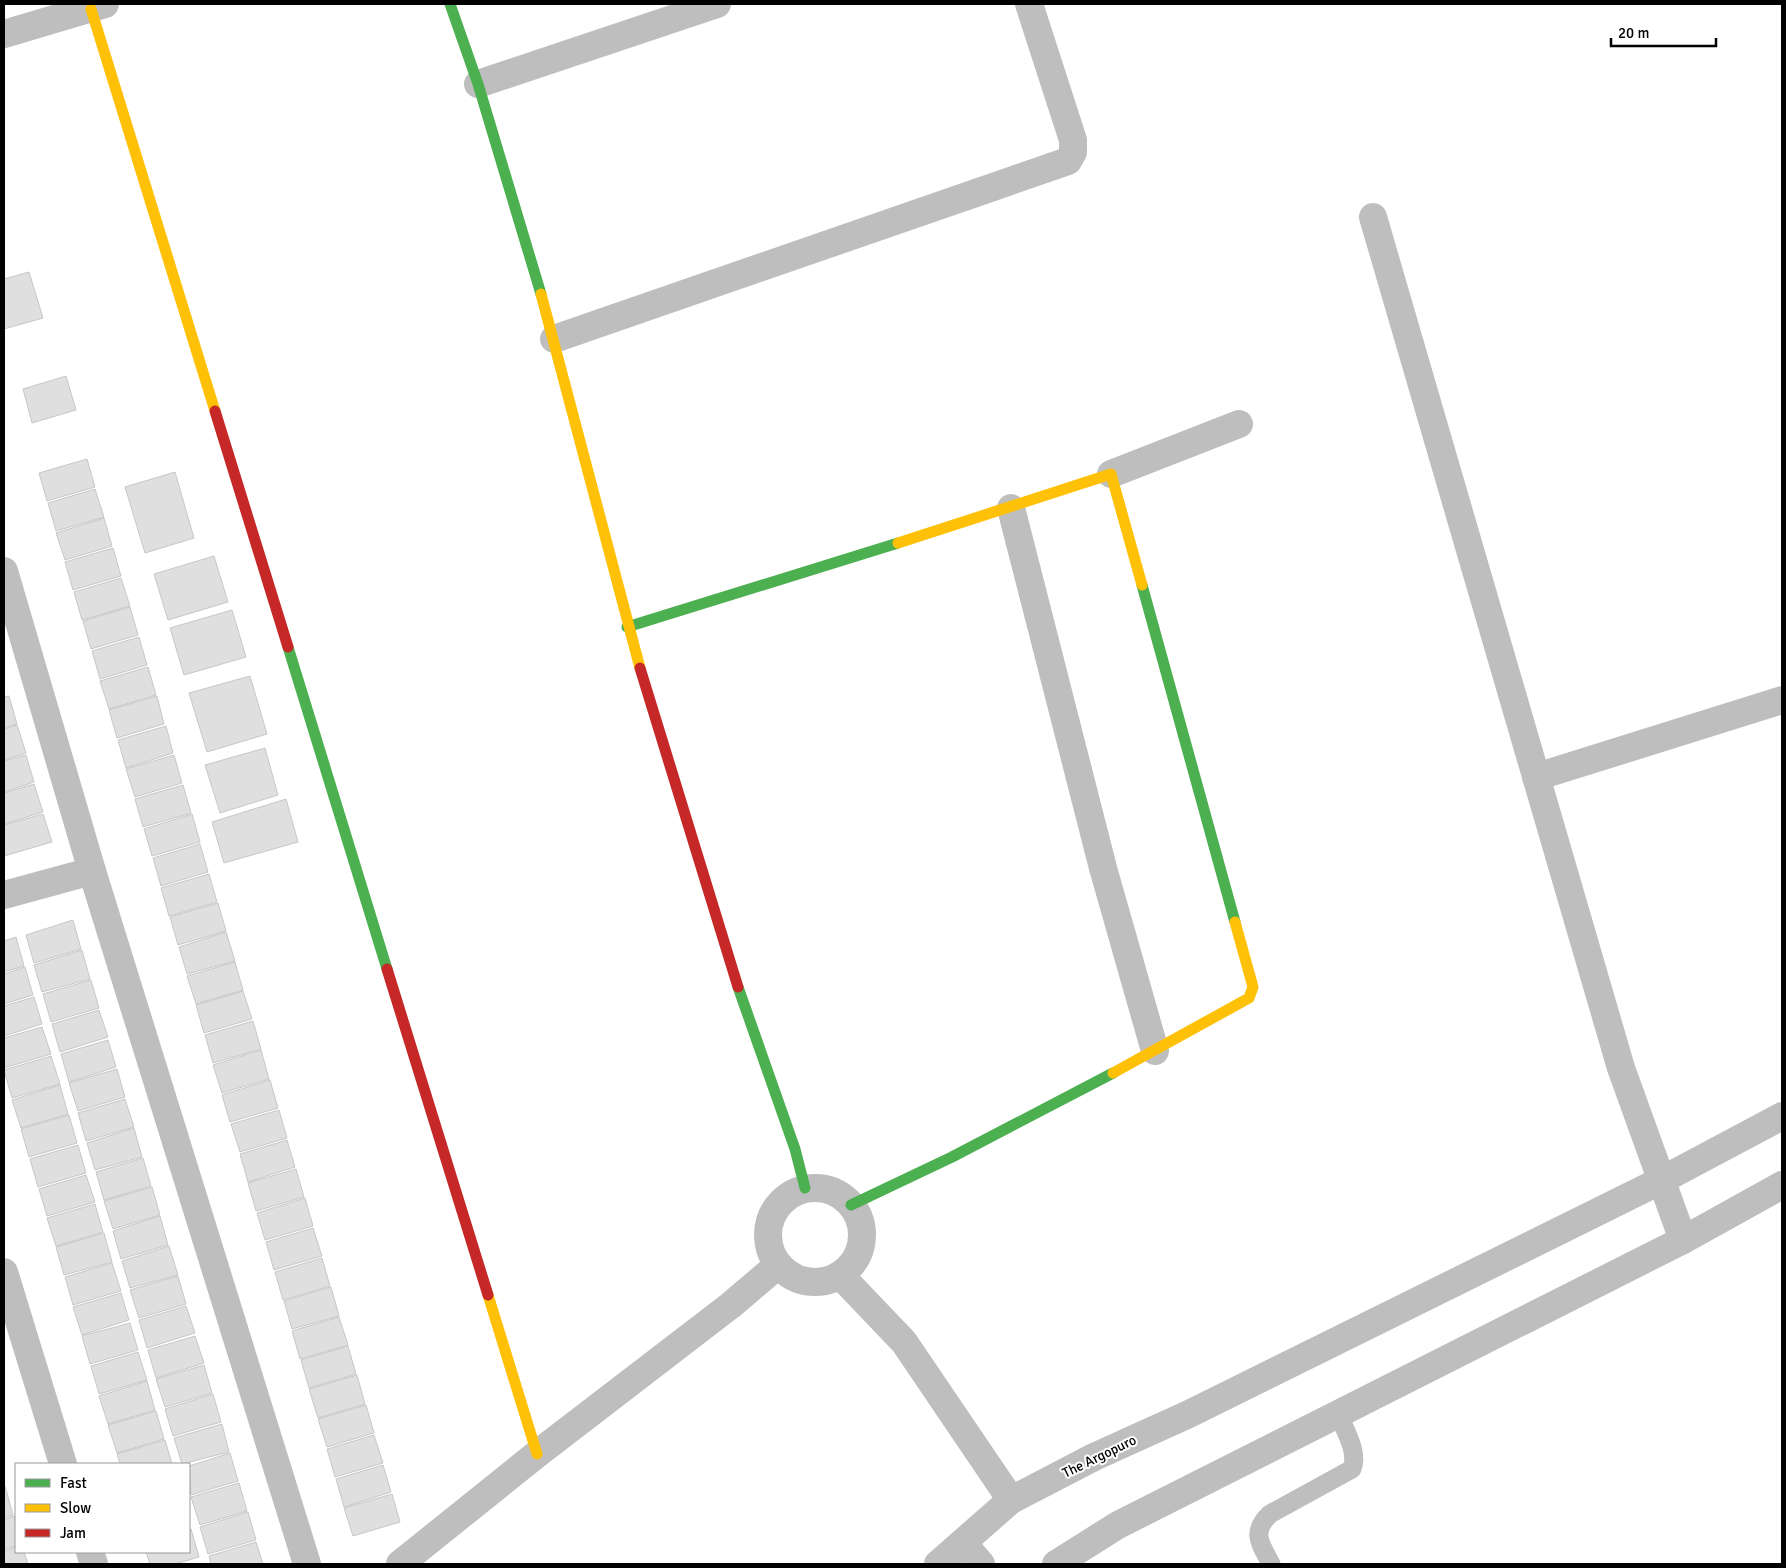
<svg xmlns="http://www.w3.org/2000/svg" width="1786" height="1568" font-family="Signika,sans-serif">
	<rect width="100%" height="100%" fill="#fff"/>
	<g fill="#dfdfdf" stroke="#c7c7c7">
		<polygon points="29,272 43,318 4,329 4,279"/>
		<polygon points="66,376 76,410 32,423 23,389"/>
		<polygon points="87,459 95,487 47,501 39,473"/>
		<polygon points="175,472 194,538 145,553 125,487"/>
		<polygon points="95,489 104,517 56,531 48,503"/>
		<polygon points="104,518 112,546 65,560 56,533"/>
		<polygon points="113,548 121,576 73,590 65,562"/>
		<polygon points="214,556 228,602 168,620 154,574"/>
		<polygon points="121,578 130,606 82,620 74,592"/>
		<polygon points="130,607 138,635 91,649 83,621"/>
		<polygon points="232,610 246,657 184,675 170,628"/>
		<polygon points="139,637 147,665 100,679 92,651"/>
		<polygon points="148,667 156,695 109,709 100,681"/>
		<polygon points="250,676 267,734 207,752 189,693"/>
		<polygon points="9,696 17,724 4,728 4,697"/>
		<polygon points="157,696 164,724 117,738 109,710"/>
		<polygon points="17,725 26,753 4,760 4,729"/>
		<polygon points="166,726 173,753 126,768 118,740"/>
		<polygon points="265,748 278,795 220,813 205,765"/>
		<polygon points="26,755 34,782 4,792 4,761"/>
		<polygon points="174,755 182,783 135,797 126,769"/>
		<polygon points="34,784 43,812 4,824 4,793"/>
		<polygon points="183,785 191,813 143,827 135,799"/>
		<polygon points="286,799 298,842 224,863 212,822"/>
		<polygon points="43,814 52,842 4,856 4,825"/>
		<polygon points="192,814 200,842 152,856 144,829"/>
		<polygon points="200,844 208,872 161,886 153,858"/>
		<polygon points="209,874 217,902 169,916 161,888"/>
		<polygon points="218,903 226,931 178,945 170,917"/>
		<polygon points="73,920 81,949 34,963 26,935"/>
		<polygon points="226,932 235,961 187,974 179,947"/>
		<polygon points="16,937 24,966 4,972 4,941"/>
		<polygon points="82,950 90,979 42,992 34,965"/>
		<polygon points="235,962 243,990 196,1004 187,976"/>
		<polygon points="25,967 33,995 4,1004 4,974"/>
		<polygon points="91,980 99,1008 51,1022 43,994"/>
		<polygon points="243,991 252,1019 204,1033 196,1005"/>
		<polygon points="34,997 42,1024 4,1036 4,1006"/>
		<polygon points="99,1010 108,1037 60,1052 52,1024"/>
		<polygon points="253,1021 261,1049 213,1063 205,1035"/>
		<polygon points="42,1027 51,1054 4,1068 4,1038"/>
		<polygon points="108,1040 116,1067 69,1082 61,1054"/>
		<polygon points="261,1050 269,1079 222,1093 213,1065"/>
		<polygon points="51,1056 60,1084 12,1098 4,1070"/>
		<polygon points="117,1069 125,1097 78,1111 69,1083"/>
		<polygon points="270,1080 278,1108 230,1122 222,1095"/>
		<polygon points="60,1085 68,1114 21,1128 12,1100"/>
		<polygon points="125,1099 134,1127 86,1141 78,1113"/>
		<polygon points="279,1110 287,1138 240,1152 231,1124"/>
		<polygon points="69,1115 77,1143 29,1157 21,1129"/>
		<polygon points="134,1128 142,1157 95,1170 87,1143"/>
		<polygon points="287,1140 295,1167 248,1182 240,1154"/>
		<polygon points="78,1145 86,1173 38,1187 30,1159"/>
		<polygon points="143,1158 151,1186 104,1200 96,1172"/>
		<polygon points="296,1169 304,1197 256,1211 248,1183"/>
		<polygon points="86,1175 95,1202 47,1216 39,1189"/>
		<polygon points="152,1187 160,1215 113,1229 104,1201"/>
		<polygon points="305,1198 313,1226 265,1240 257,1213"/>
		<polygon points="95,1204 103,1232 56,1246 47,1218"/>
		<polygon points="160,1216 168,1245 121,1259 113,1231"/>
		<polygon points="313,1228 322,1256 274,1270 266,1242"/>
		<polygon points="104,1233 112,1262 64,1275 56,1247"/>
		<polygon points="169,1246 178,1275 130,1288 122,1261"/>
		<polygon points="322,1258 330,1286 283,1300 275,1272"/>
		<polygon points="112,1263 121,1291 73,1305 65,1277"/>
		<polygon points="178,1276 186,1304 139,1318 130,1290"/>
		<polygon points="331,1287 339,1316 292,1329 284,1301"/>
		<polygon points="121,1293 129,1320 82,1335 73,1307"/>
		<polygon points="186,1306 195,1333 147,1348 139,1320"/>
		<polygon points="339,1317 348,1345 300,1359 292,1331"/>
		<polygon points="130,1323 138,1350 90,1364 82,1336"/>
		<polygon points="195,1336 204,1363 156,1378 148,1350"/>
		<polygon points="348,1346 356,1374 309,1388 301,1360"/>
		<polygon points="138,1352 147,1380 99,1394 91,1366"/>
		<polygon points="204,1365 212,1393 165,1407 156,1379"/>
		<polygon points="357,1375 365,1404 318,1418 309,1389"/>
		<polygon points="147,1381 155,1410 108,1424 99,1396"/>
		<polygon points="213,1394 221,1422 173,1436 165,1409"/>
		<polygon points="366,1405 374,1433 327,1447 318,1419"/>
		<polygon points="156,1411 164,1439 117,1453 108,1425"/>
		<polygon points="222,1424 229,1452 182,1464 174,1438"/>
		<polygon points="374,1435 383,1463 335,1477 327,1449"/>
		<polygon points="165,1440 172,1464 120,1464 117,1454"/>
		<polygon points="230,1453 238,1481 191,1495 189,1466"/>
		<polygon points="383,1465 391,1492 344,1507 336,1479"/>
		<polygon points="239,1483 247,1511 200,1525 191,1497"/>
		<polygon points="5,1486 13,1515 4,1517 4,1487"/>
		<polygon points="392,1494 400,1522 353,1536 344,1508"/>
		<polygon points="248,1512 256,1540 208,1554 200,1527"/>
		<polygon points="14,1516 16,1524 16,1546 4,1549 4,1519"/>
		<polygon points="191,1529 199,1557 175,1564 150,1564 146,1552 189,1552 189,1530"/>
		<polygon points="256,1542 263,1564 211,1564 209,1556"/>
		<polygon points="16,1547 16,1552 24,1552 28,1564 4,1564 4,1551"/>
	</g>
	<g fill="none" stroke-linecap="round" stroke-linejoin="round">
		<path stroke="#bebebe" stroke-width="19" d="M1271,1564C1261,1544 1250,1533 1270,1514L1352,1469C1359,1452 1344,1429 1338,1413"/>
		<g stroke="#bebebe" stroke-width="28">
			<polyline points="4,34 105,4"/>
			<polyline points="478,84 717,4"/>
			<polyline points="1373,217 1621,1068 1683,1240"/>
			<polyline points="554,339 1068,161 1073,152 1073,140 1029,4"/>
			<polyline points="1111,474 1239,424"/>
			<polyline points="1011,508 1103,868 1155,1051"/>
			<polyline points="4,571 92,871 307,1564"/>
			<polyline points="1536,777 1782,700"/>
			<polyline points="4,895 92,871"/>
			<circle cx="815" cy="1235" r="47"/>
			<polyline points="4,1272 63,1464"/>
			<polyline points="840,1275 904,1342 1011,1500"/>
			<polyline points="963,1543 981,1564"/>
			<polyline points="90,1552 94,1564"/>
			<polyline points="400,1564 537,1454 731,1305 778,1265"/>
			<polyline points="938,1564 1011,1500 1094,1457 1189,1414 1660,1181 1782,1116"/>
			<polyline points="1056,1564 1118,1525 1683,1240 1782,1185"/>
		</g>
		<g stroke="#4caf50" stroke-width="11">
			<polyline points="450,4 478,84 541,294"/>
			<polyline points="1142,585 1235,922"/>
			<polyline points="627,627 898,543"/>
			<polyline points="288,647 387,969"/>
			<polyline points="738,987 795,1149 805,1188"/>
			<polyline points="851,1205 952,1157 1113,1073"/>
		</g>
		<g stroke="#ffc107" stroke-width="11">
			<polyline points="91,9 215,411"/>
			<polyline points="541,294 640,668"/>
			<polyline points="898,543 1111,474 1142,585"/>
			<polyline points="1113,1073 1249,998 1253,987 1235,922"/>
			<polyline points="488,1295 537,1454"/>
		</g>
		<g stroke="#c62828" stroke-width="11">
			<polyline points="215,411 288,647"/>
			<polyline points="640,668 738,987"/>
			<polyline points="387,969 488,1295"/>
		</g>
	</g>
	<g text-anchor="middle" stroke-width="4" stroke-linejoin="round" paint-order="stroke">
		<g font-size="14" fill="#000" stroke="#fff">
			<text transform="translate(1099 1456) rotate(-26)" y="5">The Argopuro</text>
		</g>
	</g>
	<rect width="1786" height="1568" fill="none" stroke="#000000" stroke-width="10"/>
	<rect x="15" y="1463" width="175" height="90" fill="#ffffff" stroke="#999999"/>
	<rect x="25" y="1479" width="25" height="8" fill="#4caf50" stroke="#999999"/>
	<text x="60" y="1488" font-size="15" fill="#000000">Fast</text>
	<rect x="25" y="1504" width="25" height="8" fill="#ffc107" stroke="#999999"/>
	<text x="60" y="1513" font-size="15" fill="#000000">Slow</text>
	<rect x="25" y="1529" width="25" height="8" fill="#c62828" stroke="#999999"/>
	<text x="60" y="1538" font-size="15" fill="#000000">Jam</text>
	<path d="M1611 38v8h105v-8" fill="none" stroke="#000000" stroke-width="2.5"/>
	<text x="1618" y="38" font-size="15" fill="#000000" stroke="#ffffff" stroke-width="4" paint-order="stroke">20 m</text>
</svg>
